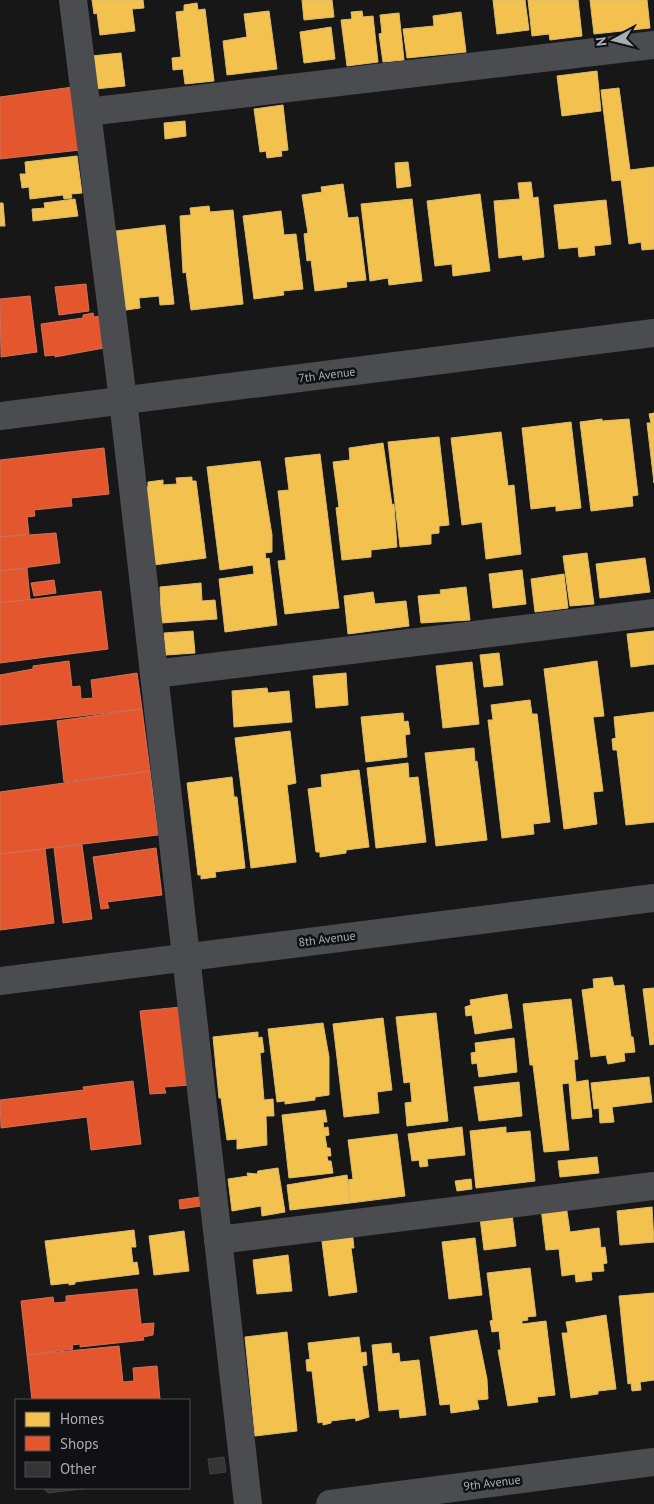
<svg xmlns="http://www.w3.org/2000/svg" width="654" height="1504" font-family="'PT Sans',sans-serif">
	<rect width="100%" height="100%" fill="#171717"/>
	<g fill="#f2c14e" stroke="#dcbb6e">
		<polygon points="92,0 143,0 144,8 132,9 135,31 100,35 97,13 94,14"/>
		<polygon points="302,0 332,0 334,17 304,20"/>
		<polygon points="493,0 525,0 529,30 497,34"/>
		<polygon points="528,0 578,0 582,36 550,40 549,34 532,36"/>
		<polygon points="590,0 647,0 650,28 594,34"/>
		<polygon points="197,3 198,10 205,9 214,81 185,84 183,69 173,70 172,58 181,57 176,12 184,11 184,5"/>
		<polygon points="269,11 277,69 227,75 223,41 247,37 244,14"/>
		<polygon points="362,11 363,17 373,16 378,62 347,66 341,20 352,19 351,12"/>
		<polygon points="461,12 466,52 407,58 403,29 434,26 433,16"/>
		<polygon points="399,13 404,60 383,62 379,34 382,33 380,15"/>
		<polygon points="331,27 335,59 304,63 300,32"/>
		<polygon points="121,53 125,86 95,89 91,56"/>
		<polygon points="597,71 601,111 562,116 557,76"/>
		<polygon points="619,88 630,170 654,167 654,249 642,250 641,242 629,244 621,180 612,181 601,90"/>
		<polygon points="283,105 288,150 281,151 282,156 267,158 266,151 260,152 254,109"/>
		<polygon points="185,121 186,136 165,139 164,123"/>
		<polygon points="77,156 82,193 71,194 72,198 64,199 63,195 30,199 29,187 22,188 20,174 26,174 25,162"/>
		<polygon points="408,162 411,186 397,188 395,163"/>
		<polygon points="531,182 533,198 538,197 544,257 523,260 522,255 499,258 494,201 520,199 518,183"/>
		<polygon points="343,184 348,218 358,217 366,280 346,282 347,287 315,291 311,260 307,261 304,234 308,233 302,195 322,192 321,187"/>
		<polygon points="480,194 490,271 453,276 452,264 435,266 427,201"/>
		<polygon points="75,199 78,216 33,221 32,209 45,208 44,203"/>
		<polygon points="412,199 422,281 389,285 388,278 370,281 361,204"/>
		<polygon points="606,200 611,244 594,246 595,255 579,257 578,247 559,249 554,205"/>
		<polygon points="0,203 3,203 5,226 0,226"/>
		<polygon points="209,206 210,212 233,210 243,304 191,310 186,272 183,273 180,216 191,215 190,208"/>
		<polygon points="281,211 284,235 296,234 303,289 283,291 284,295 254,299 243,216"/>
		<polygon points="165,225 174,304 160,305 159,296 139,298 140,308 126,310 116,231"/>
		<polygon points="654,413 654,483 647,423 651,423 649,414"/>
		<polygon points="602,419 602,421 629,419 638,495 632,496 633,506 591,511 580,422"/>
		<polygon points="571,422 581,508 556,511 556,506 531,509 522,428"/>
		<polygon points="501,432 508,486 514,485 521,554 486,559 482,522 462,525 451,438"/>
		<polygon points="439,437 449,525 439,526 439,533 431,534 431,544 400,547 388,442"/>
		<polygon points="383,443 392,505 394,504 397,547 371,550 371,557 342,560 336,508 339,507 333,462 350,460 349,448"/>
		<polygon points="320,454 339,608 285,614 278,561 286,560 278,491 289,490 285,458"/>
		<polygon points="260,461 272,535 272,552 265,553 266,559 269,558 277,625 225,632 219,579 254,574 253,565 220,570 207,467"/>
		<polygon points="192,477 192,481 196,481 206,558 154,565 145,487 148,487 148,482 163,480 163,485 177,484 176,478"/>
		<polygon points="587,553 594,604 570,606 563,556"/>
		<polygon points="645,558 650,592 600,598 596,564"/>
		<polygon points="522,570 526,604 493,608 489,574"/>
		<polygon points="564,574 568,608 535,612 531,579"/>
		<polygon points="201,583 202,601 215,600 217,619 161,623 160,587"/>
		<polygon points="466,587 470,620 421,623 418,596 441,594 440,590"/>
		<polygon points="373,592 375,604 406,601 409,626 348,634 344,596"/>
		<polygon points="193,631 195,653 166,655 164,633"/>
		<polygon points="654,631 654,664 631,667 627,634"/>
		<polygon points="499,653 503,685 484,687 480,655"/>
		<polygon points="597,661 604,716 593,717 603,791 593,792 597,824 564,829 544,669"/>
		<polygon points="472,662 479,724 443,728 436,666"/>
		<polygon points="346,673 348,705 316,708 313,676"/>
		<polygon points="267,688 268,693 289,691 292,722 234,727 232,691"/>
		<polygon points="530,700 532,714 537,714 550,822 533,824 534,834 502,838 488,720 493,720 491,705"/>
		<polygon points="654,712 654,822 626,825 617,750 613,750 612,739 616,738 614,717"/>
		<polygon points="403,713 404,722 408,721 410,734 405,735 407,757 366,762 361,717"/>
		<polygon points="290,731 296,783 287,785 296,862 251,868 235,738"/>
		<polygon points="474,748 475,762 477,761 487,840 436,846 425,753"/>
		<polygon points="408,763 409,778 418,777 426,842 376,848 367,768"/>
		<polygon points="359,770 369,847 346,850 346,853 320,857 320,852 316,852 308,789 322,787 321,775"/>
		<polygon points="232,777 234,797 237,797 245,868 215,872 216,877 201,879 201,875 198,875 187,783"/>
		<polygon points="612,977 614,986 624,985 631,1037 633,1037 635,1052 624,1053 625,1061 608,1064 606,1055 591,1057 582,990 594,988 593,979"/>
		<polygon points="654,988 654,1044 650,1045 643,989"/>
		<polygon points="507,994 512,1028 475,1034 472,1015 466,1016 465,1007 471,1005 470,1000"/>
		<polygon points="571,999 578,1059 574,1060 576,1082 588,1080 592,1117 572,1119 569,1083 562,1084 569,1150 544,1152 533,1065 530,1065 523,1004"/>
		<polygon points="436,1013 448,1121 407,1126 405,1103 412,1102 410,1082 404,1083 396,1017"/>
		<polygon points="383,1018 392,1090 377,1092 379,1113 344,1117 333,1024"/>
		<polygon points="323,1023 329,1057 329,1095 315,1097 315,1100 285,1104 285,1101 277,1102 268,1029"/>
		<polygon points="258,1032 258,1038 262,1037 264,1052 260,1053 264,1100 273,1099 274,1116 266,1116 267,1145 237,1149 237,1139 227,1140 221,1098 219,1098 213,1037"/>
		<polygon points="514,1038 517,1072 479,1077 477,1063 472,1064 471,1053 476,1052 475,1043"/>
		<polygon points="649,1077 652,1102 612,1107 614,1122 600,1123 599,1108 594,1109 591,1083"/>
		<polygon points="519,1082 522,1116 479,1121 474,1087"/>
		<polygon points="325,1110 327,1122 323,1122 324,1128 328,1127 329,1135 325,1136 327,1148 330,1148 331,1156 327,1156 328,1161 331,1161 333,1173 289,1178 282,1115"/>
		<polygon points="462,1127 465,1155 427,1159 428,1166 420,1167 419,1160 412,1161 408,1134"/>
		<polygon points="506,1127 506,1133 530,1131 535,1181 476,1188 470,1131"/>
		<polygon points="397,1134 405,1196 350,1203 348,1180 353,1179 348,1140"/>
		<polygon points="597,1157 599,1173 560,1177 558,1161"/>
		<polygon points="278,1168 285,1212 262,1216 261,1206 232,1211 228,1179 248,1176 247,1173 257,1174 258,1171"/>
		<polygon points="347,1175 350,1203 290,1210 287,1185"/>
		<polygon points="471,1179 472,1189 457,1191 455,1181"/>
		<polygon points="566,1205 570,1232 599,1228 601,1248 605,1247 607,1263 603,1264 604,1271 591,1272 592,1280 576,1282 575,1274 562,1276 559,1249 546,1250 541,1208"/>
		<polygon points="652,1207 654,1242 620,1245 617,1211"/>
		<polygon points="512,1214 516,1246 484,1250 480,1218"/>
		<polygon points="134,1230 136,1247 131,1247 133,1263 137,1262 139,1274 75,1282 75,1284 69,1285 69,1283 51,1285 45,1241"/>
		<polygon points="352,1230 354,1248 351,1248 357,1292 329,1296 321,1234"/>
		<polygon points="184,1231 189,1271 154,1275 149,1236"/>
		<polygon points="475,1238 482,1295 449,1299 442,1242"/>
		<polygon points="288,1255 292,1291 257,1294 253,1260"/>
		<polygon points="530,1268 536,1316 527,1317 528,1320 522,1321 522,1324 546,1321 555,1395 537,1397 538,1402 508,1406 498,1350 501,1350 499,1331 492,1332 490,1321 493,1320 487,1273"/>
		<polygon points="654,1293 654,1380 640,1382 641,1390 632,1391 631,1383 628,1384 619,1296"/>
		<polygon points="606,1315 616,1389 598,1391 598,1394 571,1398 562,1333 568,1333 566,1322"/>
		<polygon points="477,1330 487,1379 488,1399 477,1400 479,1409 451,1413 450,1404 440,1405 430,1337"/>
		<polygon points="287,1332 297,1431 255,1436 245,1337"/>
		<polygon points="359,1337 361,1353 366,1352 367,1365 362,1366 369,1417 356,1421 355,1418 331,1421 331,1423 323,1425 323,1422 318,1423 312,1371 307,1371 306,1360 310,1359 308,1343"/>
		<polygon points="391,1343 392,1354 399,1353 400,1362 419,1360 426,1415 400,1418 399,1409 379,1411 372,1345"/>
	</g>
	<g fill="#e4572e" stroke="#d27157">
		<polygon points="73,87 80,150 0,159 0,97"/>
		<polygon points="86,284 89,311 59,315 55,287"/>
		<polygon points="30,296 37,352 1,357 0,299"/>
		<polygon points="93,313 94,317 100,316 104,348 55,357 55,355 45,356 41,324 83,318 83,315"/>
		<polygon points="104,448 109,494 71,498 72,506 34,510 35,516 27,517 29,534 0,537 0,460"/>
		<polygon points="56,533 60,563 0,571 0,537"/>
		<polygon points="27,568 30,599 0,603 0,571"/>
		<polygon points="54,580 56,593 34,596 31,583"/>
		<polygon points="101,591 108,649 0,663 0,603"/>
		<polygon points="69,661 72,687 80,686 81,699 93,698 91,680 137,673 142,709 0,725 0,675 33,669 33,666"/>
		<polygon points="142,709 150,771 64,782 57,721"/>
		<polygon points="150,771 158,835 0,854 0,792"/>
		<polygon points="82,845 92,919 63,923 54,848"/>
		<polygon points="156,848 162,895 107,902 109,908 101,909 93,857"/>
		<polygon points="45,849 54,923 0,930 0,854"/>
		<polygon points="181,1007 190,1085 164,1087 166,1093 150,1094 140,1011"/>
		<polygon points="133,1081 141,1144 91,1150 87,1117 1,1128 0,1100 84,1090 83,1087"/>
		<polygon points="200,1197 201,1206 180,1209 179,1200"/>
		<polygon points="137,1289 141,1324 154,1323 153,1335 143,1337 144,1340 80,1347 80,1344 72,1345 73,1349 27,1355 21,1301 53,1297 54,1303 66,1302 66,1296"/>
		<polygon points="119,1346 123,1382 134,1381 133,1368 157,1366 160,1400 32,1400 27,1355"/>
	</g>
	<g fill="#353536" stroke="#3f4043">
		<polygon points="224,1457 226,1472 210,1474 208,1459"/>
		<polygon points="43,1488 90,1488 48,1493"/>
	</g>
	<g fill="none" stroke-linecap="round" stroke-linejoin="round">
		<g stroke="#4b4c50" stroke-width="28">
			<polyline points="73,0 123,400 248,1504"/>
			<polyline points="87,112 654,45"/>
			<polyline points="0,416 654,333"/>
			<polyline points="154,674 654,613"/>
			<polyline points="0,981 654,898"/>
			<polyline points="218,1240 654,1186"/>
			<polyline points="330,1504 654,1462"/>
		</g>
	</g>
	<g text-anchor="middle" stroke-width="5" stroke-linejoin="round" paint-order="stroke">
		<g font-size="12" fill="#a8adb8" stroke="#111113">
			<text transform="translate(327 375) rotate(-7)" y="4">7th Avenue</text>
			<text transform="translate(327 939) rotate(-7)" y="4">8th Avenue</text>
			<text transform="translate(492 1483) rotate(-7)" y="4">9th Avenue</text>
		</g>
	</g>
	<rect x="15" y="1399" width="175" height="90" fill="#111113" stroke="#4d4f55"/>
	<rect x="25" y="1412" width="25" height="15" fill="#f2c14e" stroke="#4d4f55"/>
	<text x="60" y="1424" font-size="15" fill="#a8adb8">Homes</text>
	<rect x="25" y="1436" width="25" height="15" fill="#e4572e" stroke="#4d4f55"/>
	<text x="60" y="1449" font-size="15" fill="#a8adb8">Shops</text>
	<rect x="25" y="1462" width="25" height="15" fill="#353536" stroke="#4d4f55"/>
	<text x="60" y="1474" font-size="15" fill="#a8adb8">Other</text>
	<g transform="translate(614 40) rotate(263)" stroke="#111113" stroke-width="4" paint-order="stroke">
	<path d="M0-4L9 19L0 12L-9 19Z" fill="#a8adb8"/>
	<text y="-8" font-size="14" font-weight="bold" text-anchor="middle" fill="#a8adb8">N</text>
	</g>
</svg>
